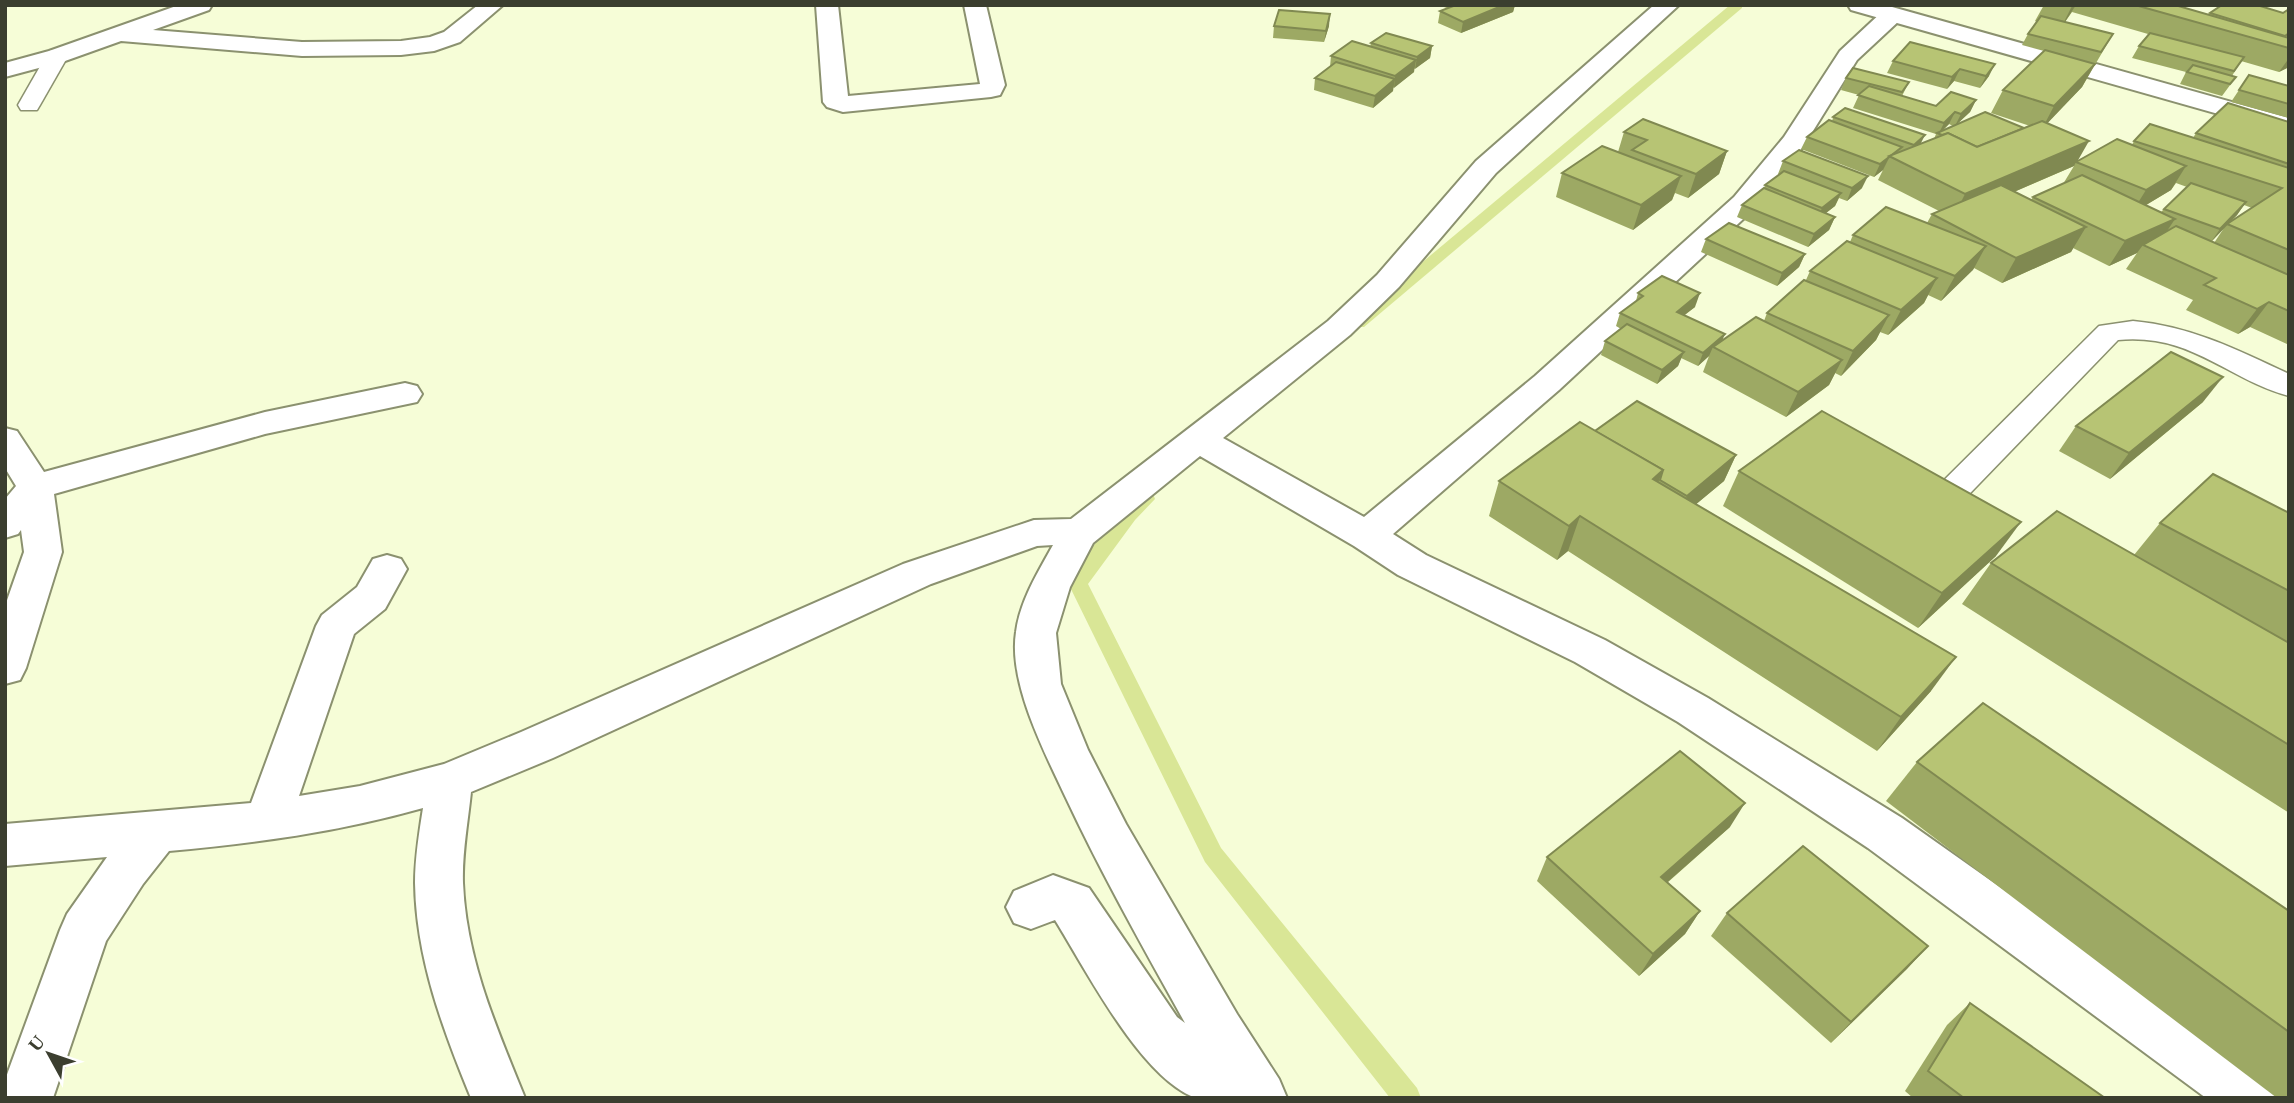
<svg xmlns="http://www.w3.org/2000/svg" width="2294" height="1103" font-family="'Times New Roman',serif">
	<rect width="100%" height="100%" fill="#f6fdd7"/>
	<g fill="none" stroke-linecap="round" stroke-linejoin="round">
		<g fill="#d9e696" fill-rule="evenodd">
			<polygon points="1730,5 1742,5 1742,8 1364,327 1352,327 1350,324 1352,321"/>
			<path d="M1146,493L1153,494L1155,499L1135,520L1088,584L1221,848L1417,1088L1421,1098H1390L1205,862L1068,583C1080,562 1125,499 1146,493Z"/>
		</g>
		<g stroke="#8b916f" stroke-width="3">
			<g id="lane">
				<polygon points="57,50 65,51 68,56 40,105 37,110 21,110 18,105 46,56 49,51"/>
				<path d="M2133,321C2190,326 2238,350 2289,374V396C2226,379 2192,333 2118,340L1949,515L1937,519L1925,515L1920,507L1925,499L2099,326Z"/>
			</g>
		</g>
		<g stroke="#8b916f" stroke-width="4">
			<g id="street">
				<polygon points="179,5 212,5 209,10 153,30 302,42 401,41 430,37 444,32 478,5 503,5 460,42 434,51 401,55 302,56 121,41 65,61 5,77 5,63 49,51"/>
				<polygon points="816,5 838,5 848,96 980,84 964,5 986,5 1005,85 1000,95 991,97 843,112 827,107 823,102"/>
				<path d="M1654,5H1679L1496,173L1399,287L1350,335L1223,438L1364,517L1535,376L1734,197L1784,137L1840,51L1884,10H1900L1903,15L1900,20L1857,60L1803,147L1754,209L1559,390L1393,534L1426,555L1605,640L1708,698L1902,818L2271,1079L2279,1098H2206L1868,848L1678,722L1575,662L1398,575L1354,546L1200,456L1093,543L1070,587L1056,633L1061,684L1088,750L1126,824L1237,1014L1279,1079L1287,1098C1269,1098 1204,1102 1191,1096C1138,1072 1086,970 1055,920L1031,929L1014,923L1006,907L1014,891L1053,875L1089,888L1177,1017L1185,1023C1144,949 1102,875 1066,798C1045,753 1008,683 1016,632C1020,601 1038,572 1053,545L1037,546L931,584L553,758L471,792C468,822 462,853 463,883C466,959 497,1029 525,1098H471C443,1030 416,958 415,883C415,858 419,833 423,808C338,832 257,843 169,851L143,884L106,941L53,1098H5V1080L60,930L67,914L107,857L5,866V824L251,803L316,626L322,615L357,587L373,559L387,555L401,559L407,569L385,609L354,634L299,796L360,786L444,764L521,732L903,564L1034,520L1071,519L1328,321L1377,275L1476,161Z"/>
				<polygon points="405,383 417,386 422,394 417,402 265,434 54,494 62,552 26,668 20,680 5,684 5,606 24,552 21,530 18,534 5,538 5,499 16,486 5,468 5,428 17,431 44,472 265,412"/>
			</g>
		</g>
		<g stroke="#8b916f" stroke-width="4">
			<polygon id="secondary" points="1848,5 1885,5 2289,118 2289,134 1851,10"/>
		</g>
		<use href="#lane" fill="#fff" fill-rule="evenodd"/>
		<use href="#street" fill="#fff" fill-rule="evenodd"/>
		<use href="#secondary" fill="#fff" fill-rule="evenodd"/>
	</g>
	<g fill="#9da964" fill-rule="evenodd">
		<polygon points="1444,5 1515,5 1513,12 1461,33 1438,23 1440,11 1447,8 1444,7"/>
		<path d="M2044,5H2175L2208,15L2210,13H2283L2289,9V67L2279,72L2241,61L2232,76L2236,77L2222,96L2180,84L2186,72L2132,58L2139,46L2148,34L2072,12L2065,22L2113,34L2082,87L2047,123L2078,161L2132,145L2134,141L2193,138L2196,133L2289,122V345L2250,327L2238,334L2186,310L2193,300L2126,269L2137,253L2109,266L2073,248L2071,252L2002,283L1974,268L1941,301L1928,295L1924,303L1888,335L1880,332L1876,340L1841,376L1835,373L1829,385L1786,417L1703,372L1709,356L1698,366L1681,358L1678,366L1657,384L1601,355L1605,341L1621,329L1616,326L1620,313L1636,301L1638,293L1695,307L1684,315L1722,341L1764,321L1767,313L1806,280L1810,271L1850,242L1853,235L1927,223L1932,214L1939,211L1878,180L1883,170L1874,177L1801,149L1807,137L1832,122L1833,117L1920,144L1934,139L1936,134L1853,108L1859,95L1841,90L1846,78L1909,82L1902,96L1936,106L1976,100L1970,112L1958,123L2024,128L2030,126L1991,113L2003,90L2044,51L2022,45L2028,34L2037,22L2035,21ZM1949,124L1953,126L1943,130ZM2074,166L2063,184L2033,197L2031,200L2014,192ZM2176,183L2187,187L2164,209L2161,212L2146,205L2171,190ZM2244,205L2252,208L2230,222L2237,215ZM2224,228L2214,243L2211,242Z"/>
		<polygon points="1274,26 1329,26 1324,42 1273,38"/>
		<polygon points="1910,42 1989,76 1980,88 1954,81 1947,89 1887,73 1893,61"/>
		<polygon points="1371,43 1432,46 1430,58 1414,69 1414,72 1393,88 1393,91 1373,108 1314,90 1315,78 1330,67 1331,56 1370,47"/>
		<polygon points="2249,75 2289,86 2289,118 2231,102"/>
		<polygon points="1624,132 1727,151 1719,174 1688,198 1675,193 1672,200 1633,230 1556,197 1562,173 1618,152"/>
		<polygon points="1783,161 1862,188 1847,201 1839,198 1835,206 1826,213 1835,217 1829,230 1808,247 1737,217 1742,205 1764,188 1765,185 1780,174 1778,174"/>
		<polygon points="1706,239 1805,254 1799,267 1777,286 1701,252"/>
		<polygon points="2203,402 2110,479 2059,451 2076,426"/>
		<polygon points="1595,431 1736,455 1724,481 1696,504 1931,691 1877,751 1568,551 1557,560 1489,516 1499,481"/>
		<polygon points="1739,471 1996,556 1918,628 1723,506"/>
		<polygon points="2289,513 2289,813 1962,604 1991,563 2134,555 2160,523"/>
		<polygon points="1917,762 2289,911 2289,1098 2277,1098 1886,801"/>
		<polygon points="1730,827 1667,883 1700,911 1685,934 1639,976 1537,881 1547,857"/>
		<polygon points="1727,913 1928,946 1831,1043 1711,936"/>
		<polygon points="1970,1003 2105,1098 1913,1098 1905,1091 1947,1025"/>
	</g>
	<g fill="#808951">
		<polygon points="1504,5 1515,5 1513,12 1461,33 1463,22"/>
		<polygon points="2073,5 2076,5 2061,28 2072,6"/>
		<polygon points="1330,14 1329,26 1324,42 1326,31"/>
		<polygon points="1432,46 1430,58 1415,69 1417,57"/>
		<polygon points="2289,58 2289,67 2279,72"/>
		<polygon points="1416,60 1414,72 1394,88 1395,76"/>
		<polygon points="1995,64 1989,76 1980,88 1986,76"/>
		<polygon points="2095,64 2082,87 2042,129 2054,106"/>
		<polygon points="1960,69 1954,81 1947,89 1952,77"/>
		<polygon points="1395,79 1393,91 1373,108 1375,96"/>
		<polygon points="1976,100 1970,112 1955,126 1961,114"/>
		<polygon points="1955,112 1949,124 1938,135 1944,123"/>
		<polygon points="1925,135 1919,147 1908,157 1914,145"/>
		<polygon points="2089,141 2077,162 2076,162 2074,166 1953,218 1965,194"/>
		<polygon points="1727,151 1719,174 1688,198 1696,174"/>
		<polygon points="1889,158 1883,170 1874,177 1880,164"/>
		<polygon points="2186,166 2171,190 2131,214 2146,190"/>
		<polygon points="1681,176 1672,200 1633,230 1641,205"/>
		<polygon points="1868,176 1862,188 1847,201 1852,188"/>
		<polygon points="1841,193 1835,206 1817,220 1822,208"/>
		<polygon points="2246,202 2237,215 2211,242 2220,229"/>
		<polygon points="1835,217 1829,230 1808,247 1814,234"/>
		<polygon points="2175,219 2159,243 2143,245 2137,253 2109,266 2125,241"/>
		<polygon points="2086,227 2071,252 2002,283 2016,258"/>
		<polygon points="1986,246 1973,270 1941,301 1955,276"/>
		<polygon points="1805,254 1799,267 1777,286 1782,273"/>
		<polygon points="1937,278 1924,303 1888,335 1901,310"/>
		<polygon points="1700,293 1695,307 1672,325 1677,312"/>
		<polygon points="2269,302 2250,327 2238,334 2257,309"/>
		<polygon points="1889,315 1876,340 1841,376 1853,351"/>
		<polygon points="1725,334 1719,348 1713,347 1709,356 1698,366 1703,353"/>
		<polygon points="1684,352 1678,366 1657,384 1662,370"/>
		<polygon points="1842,360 1829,385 1786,417 1798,392"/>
		<polygon points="2223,377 2203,402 2110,479 2129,453"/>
		<polygon points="1736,455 1724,481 1676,521 1687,496"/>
		<polygon points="1663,470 1649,505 1653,479"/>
		<polygon points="1580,516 1568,551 1557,560 1569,526"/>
		<polygon points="2021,522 1996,556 1918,628 1942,593"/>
		<polygon points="1956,657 1931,691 1877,751 1901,717"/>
		<polygon points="1745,803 1730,827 1647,900 1661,877"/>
		<polygon points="1700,911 1685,934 1639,976 1653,954"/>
		<polygon points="1928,946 1907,969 1831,1043 1851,1022"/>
	</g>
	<g fill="#b7c474" stroke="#808951" stroke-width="2">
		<polygon points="1456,5 1504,5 1463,22 1440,11"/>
		<polygon points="2135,5 2175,5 2289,38 2289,48"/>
		<polygon points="2222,5 2257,5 2283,13 2289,9 2289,33 2285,36 2210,13"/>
		<polygon points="1279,10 1330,14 1326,31 1274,26"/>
		<polygon points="2041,16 2113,34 2101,52 2028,34"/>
		<polygon points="1386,33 1432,46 1417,57 1371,43"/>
		<polygon points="2150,33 2244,57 2234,71 2139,46"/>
		<polygon points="1352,41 1416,60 1395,76 1331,56"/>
		<polygon points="1910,42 1995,64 1986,76 1960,69 1952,77 1893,61"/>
		<polygon points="2045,50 2095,64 2054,106 2003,90"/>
		<polygon points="1336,62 1395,79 1375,96 1315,78"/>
		<polygon points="2193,65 2236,77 2230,84 2187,72"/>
		<polygon points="1853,68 1909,82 1902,92 1846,78"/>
		<polygon points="2249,75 2289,86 2289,104 2239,90"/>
		<polygon points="1869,86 1936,106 1951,92 1976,100 1961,114 1955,112 1944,123 1858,95"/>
		<polygon points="2228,103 2289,122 2289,164 2196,133"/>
		<polygon points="1845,108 1925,135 1914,145 1833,117"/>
		<polygon points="1985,112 2024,128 1977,147 1948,133 1942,135 1937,133"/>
		<polygon points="1643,119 1727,151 1696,174 1632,150 1647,140 1624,132"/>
		<polygon points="1829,120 1902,147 1880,164 1807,137"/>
		<polygon points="2042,121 2089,141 1965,194 1889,156 1948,133 1977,147"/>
		<polygon points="2150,124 2289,168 2289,250 2227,224 2282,188 2134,141"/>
		<polygon points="2117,139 2186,166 2146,190 2076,162"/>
		<polygon points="1602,146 1681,176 1641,205 1562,173"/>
		<polygon points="1799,150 1868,176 1852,188 1783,161"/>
		<polygon points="1784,171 1841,193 1822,208 1765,185"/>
		<polygon points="2082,175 2175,219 2125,241 2033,197"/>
		<polygon points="2191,183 2246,202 2220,229 2164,209"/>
		<polygon points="2001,185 2086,227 2016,258 1932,214"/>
		<polygon points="1764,188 1835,217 1814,234 1742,205"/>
		<polygon points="1886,207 1986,246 1955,276 1853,235"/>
		<polygon points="1729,223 1805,254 1782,273 1706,239"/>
		<polygon points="2176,226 2289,275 2289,311 2269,302 2257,309 2204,285 2216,278 2143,245"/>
		<polygon points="1847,241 1937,278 1901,310 1810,271"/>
		<polygon points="1662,276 1700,293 1677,312 1725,334 1703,353 1620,313 1643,296 1638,293"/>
		<polygon points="1804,280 1889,315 1853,351 1767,313"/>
		<polygon points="1756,317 1842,360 1798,392 1713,347"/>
		<polygon points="1627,324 1684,352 1662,370 1605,341"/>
		<polygon points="2171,352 2223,377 2129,453 2076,426"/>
		<polygon points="1637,401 1736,455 1687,496 1660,480 1663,470 1595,431"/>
		<polygon points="1822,411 2021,522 1942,593 1739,471"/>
		<polygon points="1580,422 1663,470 1653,479 1956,657 1901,717 1580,516 1569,526 1499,481"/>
		<polygon points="2213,474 2289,513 2289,591 2160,523"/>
		<polygon points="2057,511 2289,643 2289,745 1991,563"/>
		<polygon points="1983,703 2289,911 2289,1032 1917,762"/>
		<polygon points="1680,751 1745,803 1661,877 1700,911 1653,954 1547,857"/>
		<polygon points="1803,846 1928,946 1851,1022 1727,913"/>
		<polygon points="1970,1003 2105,1098 1964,1098 1928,1071"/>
	</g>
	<rect width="2294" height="1103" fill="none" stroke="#3b3e2f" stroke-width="14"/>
	<g transform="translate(49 1054) rotate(310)" stroke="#ffffff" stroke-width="5" paint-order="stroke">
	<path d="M0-5L12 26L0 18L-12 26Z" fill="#3b3e2f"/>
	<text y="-10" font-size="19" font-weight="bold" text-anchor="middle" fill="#3b3e2f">U</text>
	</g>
</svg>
